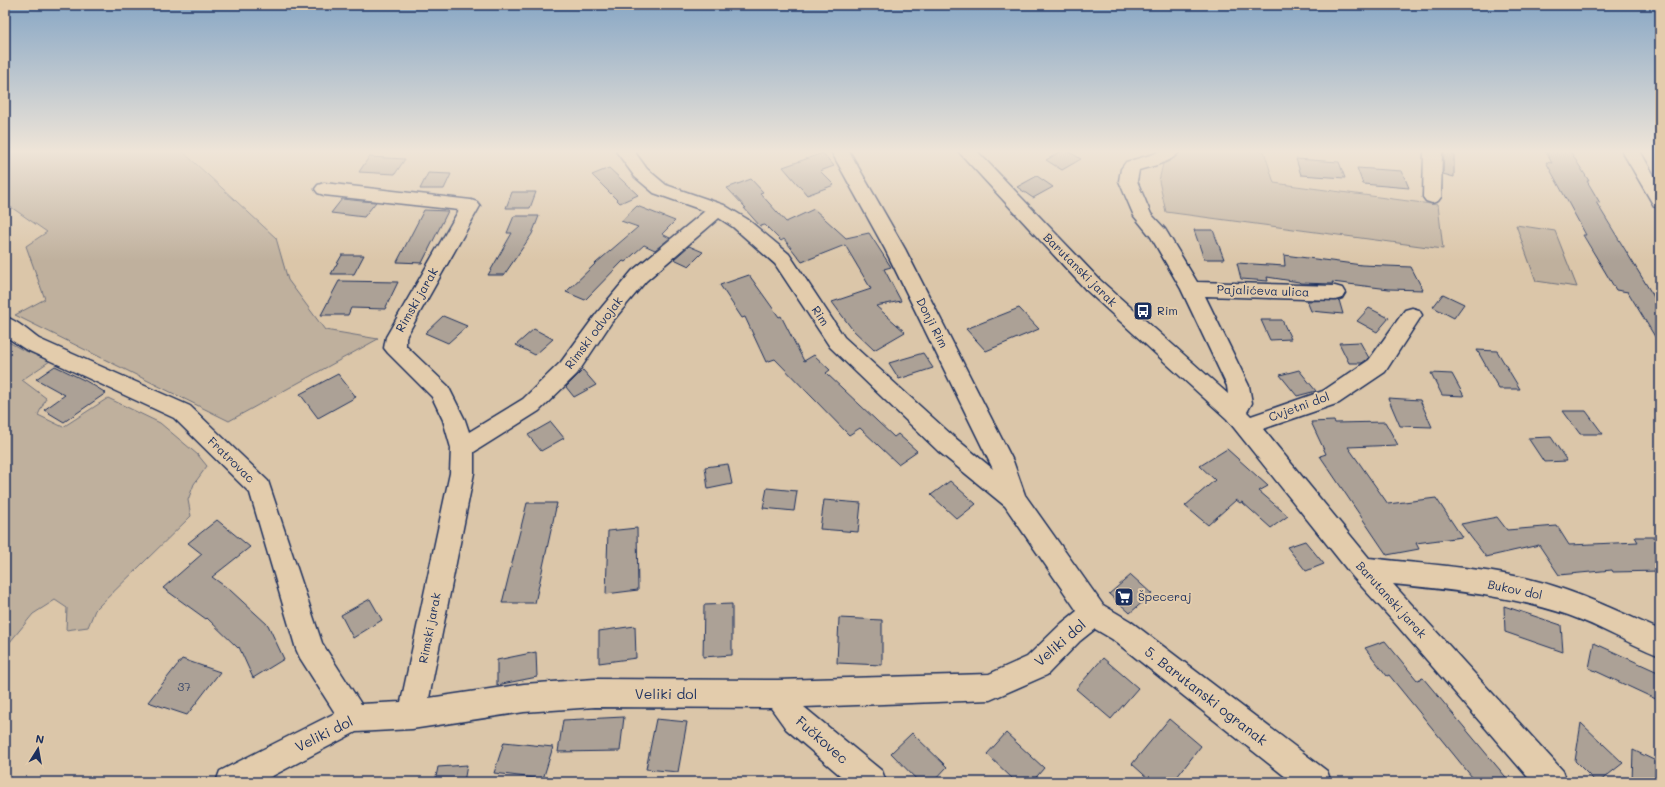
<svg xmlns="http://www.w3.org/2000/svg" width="1665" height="787" font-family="Mali,sans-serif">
	<rect width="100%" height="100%" fill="#dbc6a9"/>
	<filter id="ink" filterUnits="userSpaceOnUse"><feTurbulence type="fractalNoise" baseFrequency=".025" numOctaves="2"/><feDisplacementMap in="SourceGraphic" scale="8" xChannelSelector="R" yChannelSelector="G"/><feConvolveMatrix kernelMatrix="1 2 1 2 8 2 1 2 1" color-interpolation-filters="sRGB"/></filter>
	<g filter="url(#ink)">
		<g fill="#bfb09d" stroke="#6d707e">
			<polygon points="5,151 182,151 276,238 288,280 325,330 378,339 229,421 15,315 45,299 26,246 47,232 5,203"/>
			<polygon points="1166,151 1264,151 1274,183 1438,205 1443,249 1166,212 1159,181"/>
			<polygon points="1516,225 1555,231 1577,287 1536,281"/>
			<polygon points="5,340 21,349 50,361 22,380 46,398 38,415 63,427 108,398 160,423 198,455 207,466 194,484 188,500 191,516 95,610 88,627 66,630 67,608 55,600 33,614 5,648"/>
		</g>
		<g fill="#aca196" stroke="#1b2f5e">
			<polygon points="1062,151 1068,151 1081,159 1062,170 1046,160"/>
			<polygon points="1444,151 1454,151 1454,177 1443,174"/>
			<polygon points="1545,151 1570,151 1589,181 1587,181 1600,203 1596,202 1660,307 1660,345 1628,292 1616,290 1583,235 1586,235 1546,162 1552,163"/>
			<polygon points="823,153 834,166 820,171 834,185 807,195 783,167"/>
			<polygon points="369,157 405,159 395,174 359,172"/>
			<polygon points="1296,159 1339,162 1345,178 1301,175"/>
			<polygon points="609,168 638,195 620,203 592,175"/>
			<polygon points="1357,168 1402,171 1409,188 1363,184"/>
			<polygon points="428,173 451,174 444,189 420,189"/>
			<polygon points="1037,176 1053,187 1033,198 1017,187"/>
			<polygon points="751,179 763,192 760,193 786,222 814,209 846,238 869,233 891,267 884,269 901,301 876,306 905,332 874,350 852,329 832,302 871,289 845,245 802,262 784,239 781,241 765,225 760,226 744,208 746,208 727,188"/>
			<polygon points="512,192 536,192 530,208 506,208"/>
			<polygon points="342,199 362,201 376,202 364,217 331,213"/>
			<polygon points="637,206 675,221 662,234 670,238 655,250 644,245 625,262 623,261 585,300 566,292 596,263 638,227 621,221"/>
			<polygon points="424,210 448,211 422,263 397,262"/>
			<polygon points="514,216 539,216 532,234 504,275 488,275 512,233 507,233"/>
			<polygon points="1194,230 1213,230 1224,259 1204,259"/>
			<polygon points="689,246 703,252 689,266 674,259"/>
			<polygon points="342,255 364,255 354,274 331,274"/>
			<polygon points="1284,255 1362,265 1411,267 1423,290 1389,289 1332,282 1333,284 1300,283 1299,282 1267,277 1268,281 1241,279 1237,263 1285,266"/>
			<polygon points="749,275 779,317 781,316 804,361 814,355 830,370 826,373 894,437 898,434 917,451 898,464 860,428 849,435 775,359 766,362 745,317 742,318 720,285"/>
			<polygon points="339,281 398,282 385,309 351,308 348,315 321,315"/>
			<polygon points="1443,294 1464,304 1454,318 1433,307"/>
			<polygon points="1339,300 1343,314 1311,311 1307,301"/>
			<polygon points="1019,308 1039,329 986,351 966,329"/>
			<polygon points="1369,308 1389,318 1377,332 1357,321"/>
			<polygon points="443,316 467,326 448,343 425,333"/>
			<polygon points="1261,320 1282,320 1291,339 1270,340"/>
			<polygon points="534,329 553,339 535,355 516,345"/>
			<polygon points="1360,342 1369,358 1362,363 1349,363 1339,343"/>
			<polygon points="1477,350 1497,351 1520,389 1499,389"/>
			<polygon points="923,353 933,368 899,379 889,363"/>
			<polygon points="55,366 86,381 106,393 64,422 44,410 65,395 36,379"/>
			<polygon points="583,370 596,385 574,397 566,387"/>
			<polygon points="1299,370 1316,391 1297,396 1280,375"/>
			<polygon points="1431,373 1452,374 1464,396 1442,395"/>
			<polygon points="338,374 356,397 318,418 300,394"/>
			<polygon points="1388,398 1420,400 1432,427 1400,426"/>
			<polygon points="1563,411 1586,411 1603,434 1580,434"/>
			<polygon points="1334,421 1335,423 1385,422 1398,445 1348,447 1388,504 1436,498 1462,537 1416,543 1419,549 1387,555 1320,456 1326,454 1311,422"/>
			<polygon points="551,422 564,438 541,451 528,435"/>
			<polygon points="1551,437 1567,461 1544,462 1528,438"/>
			<polygon points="1227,449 1268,486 1259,491 1288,516 1271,528 1242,502 1240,503 1236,500 1208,525 1185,506 1215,480 1200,466"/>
			<polygon points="728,464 732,484 708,489 705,467"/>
			<polygon points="950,481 976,504 957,519 931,495"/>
			<polygon points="767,488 797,491 794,511 763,508"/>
			<polygon points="824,500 861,503 858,532 820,529"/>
			<polygon points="527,503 557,503 535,603 502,603"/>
			<polygon points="1497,517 1507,530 1557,526 1569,545 1638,542 1635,537 1660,537 1660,571 1613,572 1612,570 1559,575 1539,545 1486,557 1461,524"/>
			<polygon points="217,520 250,547 212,577 230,590 268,625 284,659 253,678 239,647 238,648 207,618 206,619 163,588 202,554 188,543"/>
			<polygon points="637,528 638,590 606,594 608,531"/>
			<polygon points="1305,541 1324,564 1306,571 1287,547"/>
			<polygon points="1131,575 1152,594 1130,613 1109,594"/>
			<polygon points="370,599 382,620 353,638 341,615"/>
			<polygon points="732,604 732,655 703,657 704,605"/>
			<polygon points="1504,606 1561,625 1563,652 1505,632"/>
			<polygon points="839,618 882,620 882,665 837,663"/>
			<polygon points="635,626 636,658 599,663 599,631"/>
			<polygon points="1385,641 1417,680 1423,678 1510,782 1476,782 1389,675 1387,676 1365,648"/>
			<polygon points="1594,643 1660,673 1660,701 1589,668"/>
			<polygon points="536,652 537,677 497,685 497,660"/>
			<polygon points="1103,658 1138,688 1111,719 1076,689"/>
			<polygon points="182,659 220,672 187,715 148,702"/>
			<polygon points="624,717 620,751 558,752 563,720"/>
			<polygon points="656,719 687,722 678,772 646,769"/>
			<polygon points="1169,719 1201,746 1173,782 1152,782 1132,764"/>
			<polygon points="1581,723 1623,763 1599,782 1596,782 1575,761"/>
			<polygon points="912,733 947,767 933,782 919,782 891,753"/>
			<polygon points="1006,733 1044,768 1032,782 1016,782 987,754"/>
			<polygon points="504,742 553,747 543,779 494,773"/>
			<polygon points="1633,750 1660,763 1660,782 1632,782"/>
			<polygon points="467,765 464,782 435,782 438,767"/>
		</g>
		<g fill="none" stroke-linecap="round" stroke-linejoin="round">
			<g stroke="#1b2f5e" stroke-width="3">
				<g id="minor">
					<path d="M616,151H634L647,169L666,185L724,205L747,219L789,254L844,337L954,437L993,469L885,249L831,151H849L905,249L1013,461L1025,495L1103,605L1130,621L1327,771L1331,782H1292L1112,639L1095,629L1080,641L1047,675L990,700L804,707L882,771L886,782H848L786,729L771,708L595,707L524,712L412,729L356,732L261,782H216L220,771L335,713L300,658L296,649L250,493L174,418L25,349L5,336V317C17,320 29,332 39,339L190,406L268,481L322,643L361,704L401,702L450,473L451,448L443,420L432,397L388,353L384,348L386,337L459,210L324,195L318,193L315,189L318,185L324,183L471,200L477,202L480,206L406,337V346L448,386L465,420L469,432L523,399L561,362L597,313L632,271L705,211L654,193L635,177ZM719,218L733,227L775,264L830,347L938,451L1005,506L1077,611L1062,623L1027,657L989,674L778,680L595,679L524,684L429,698L474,473V452L539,411L577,374L611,323L646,281Z"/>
					<path d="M958,151H977L1100,280L1228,394L1227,386L1181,289L1151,237L1134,216L1119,181L1121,169L1126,162L1154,154L1159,151H1180C1171,163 1152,166 1139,170L1137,181L1151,214L1165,229L1197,282L1335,286L1342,288L1345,293L1342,298L1335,300L1205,296L1249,386L1252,403L1247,412L1251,416L1323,391L1369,360L1405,310L1412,308L1419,310L1422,315L1385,372L1339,403L1263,429L1369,558C1422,564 1477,567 1529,579C1575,590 1617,611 1660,630V656C1629,644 1600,626 1568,615C1512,596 1452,590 1393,584L1563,771L1567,782H1532L1394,622L1353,577L1227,419L1086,290Z"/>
					<polygon points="1424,151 1442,151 1441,197 1438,201 1432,203 1426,201 1423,197"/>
				</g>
			</g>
			<g stroke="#1b2f5e" stroke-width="3">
				<polygon id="major" points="1622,151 1640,151 1660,186 1660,208 1654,206"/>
			</g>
			<use href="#minor" fill="#e3ccac" fill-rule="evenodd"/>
			<use href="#major" fill="#e3ccac" fill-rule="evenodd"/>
		</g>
	</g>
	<linearGradient id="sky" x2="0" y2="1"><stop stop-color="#88a7c5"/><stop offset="0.58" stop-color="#efe5d8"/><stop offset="1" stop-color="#efe5d8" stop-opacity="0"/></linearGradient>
	<rect width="1665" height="261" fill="url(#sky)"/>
	<defs>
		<g id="bus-square" transform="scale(1)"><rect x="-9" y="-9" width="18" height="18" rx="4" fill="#1b2f5e" stroke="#e3ccac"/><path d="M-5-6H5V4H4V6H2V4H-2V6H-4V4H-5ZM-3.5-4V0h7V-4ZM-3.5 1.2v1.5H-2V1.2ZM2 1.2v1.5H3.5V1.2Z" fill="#fff"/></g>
		<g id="supermarket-square" transform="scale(1)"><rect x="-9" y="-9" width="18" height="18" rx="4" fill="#1b2f5e" stroke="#e3ccac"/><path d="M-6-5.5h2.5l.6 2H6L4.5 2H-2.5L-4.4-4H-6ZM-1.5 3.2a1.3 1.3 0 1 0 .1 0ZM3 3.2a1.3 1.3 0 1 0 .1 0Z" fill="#fff"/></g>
	</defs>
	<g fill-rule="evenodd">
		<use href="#bus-square" x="1143" y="311"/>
		<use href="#supermarket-square" x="1124" y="597"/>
	</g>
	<g text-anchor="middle" stroke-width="4" stroke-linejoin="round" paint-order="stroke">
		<g font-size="12" fill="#1b2f5e" stroke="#e3ccac">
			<text transform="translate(1080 270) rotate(45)" y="4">Barutanski jarak</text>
			<text transform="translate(1263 291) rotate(2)" y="4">Pajalićeva ulica</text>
			<text transform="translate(417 300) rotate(-60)" y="4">Rimski jarak</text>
			<text transform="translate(820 316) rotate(57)" y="4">Rim</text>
			<text transform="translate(932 323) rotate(63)" y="4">Donji Rim</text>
			<text transform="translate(594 333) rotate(-53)" y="4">Rimski odvojak</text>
			<text transform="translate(1299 407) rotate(-20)" y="4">Cvjetni dol</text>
			<text transform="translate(231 460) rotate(44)" y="4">Fratrovac</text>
			<text transform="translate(1515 590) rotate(12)" y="4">Bukov dol</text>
			<text transform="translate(1391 600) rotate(48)" y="4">Barutanski jarak</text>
			<text transform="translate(430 628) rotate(-79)" y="4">Rimski jarak</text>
		</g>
		<g font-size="12" fill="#1b2f5e" stroke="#e3ccac" text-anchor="start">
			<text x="1157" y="315">Rim</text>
			<text x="1138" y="601">Špeceraj</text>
		</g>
		<g font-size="12" fill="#3f4c6c">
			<text x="184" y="691">37</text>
		</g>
		<g font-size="14" fill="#1b2f5e" stroke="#e3ccac">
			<text transform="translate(1060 643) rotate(-41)" y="5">Veliki dol</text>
			<text x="666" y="699">Veliki dol</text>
			<text transform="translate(1206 696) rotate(38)" y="5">5. Barutanski ogranak</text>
			<text transform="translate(324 734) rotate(-26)" y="5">Veliki dol</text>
			<text transform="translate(822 740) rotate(41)" y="5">Fučkovec</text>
		</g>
	</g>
	<rect width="1665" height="787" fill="none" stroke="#e3ccac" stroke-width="20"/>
	<rect x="10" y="10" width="1645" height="767" fill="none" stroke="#1b2f5e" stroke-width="1.5" filter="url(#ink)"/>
	<g transform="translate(38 749) rotate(11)" stroke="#e3ccac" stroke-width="3" paint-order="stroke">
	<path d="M0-3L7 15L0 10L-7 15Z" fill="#1b2f5e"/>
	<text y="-6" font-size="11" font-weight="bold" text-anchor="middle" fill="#1b2f5e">N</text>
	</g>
</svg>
